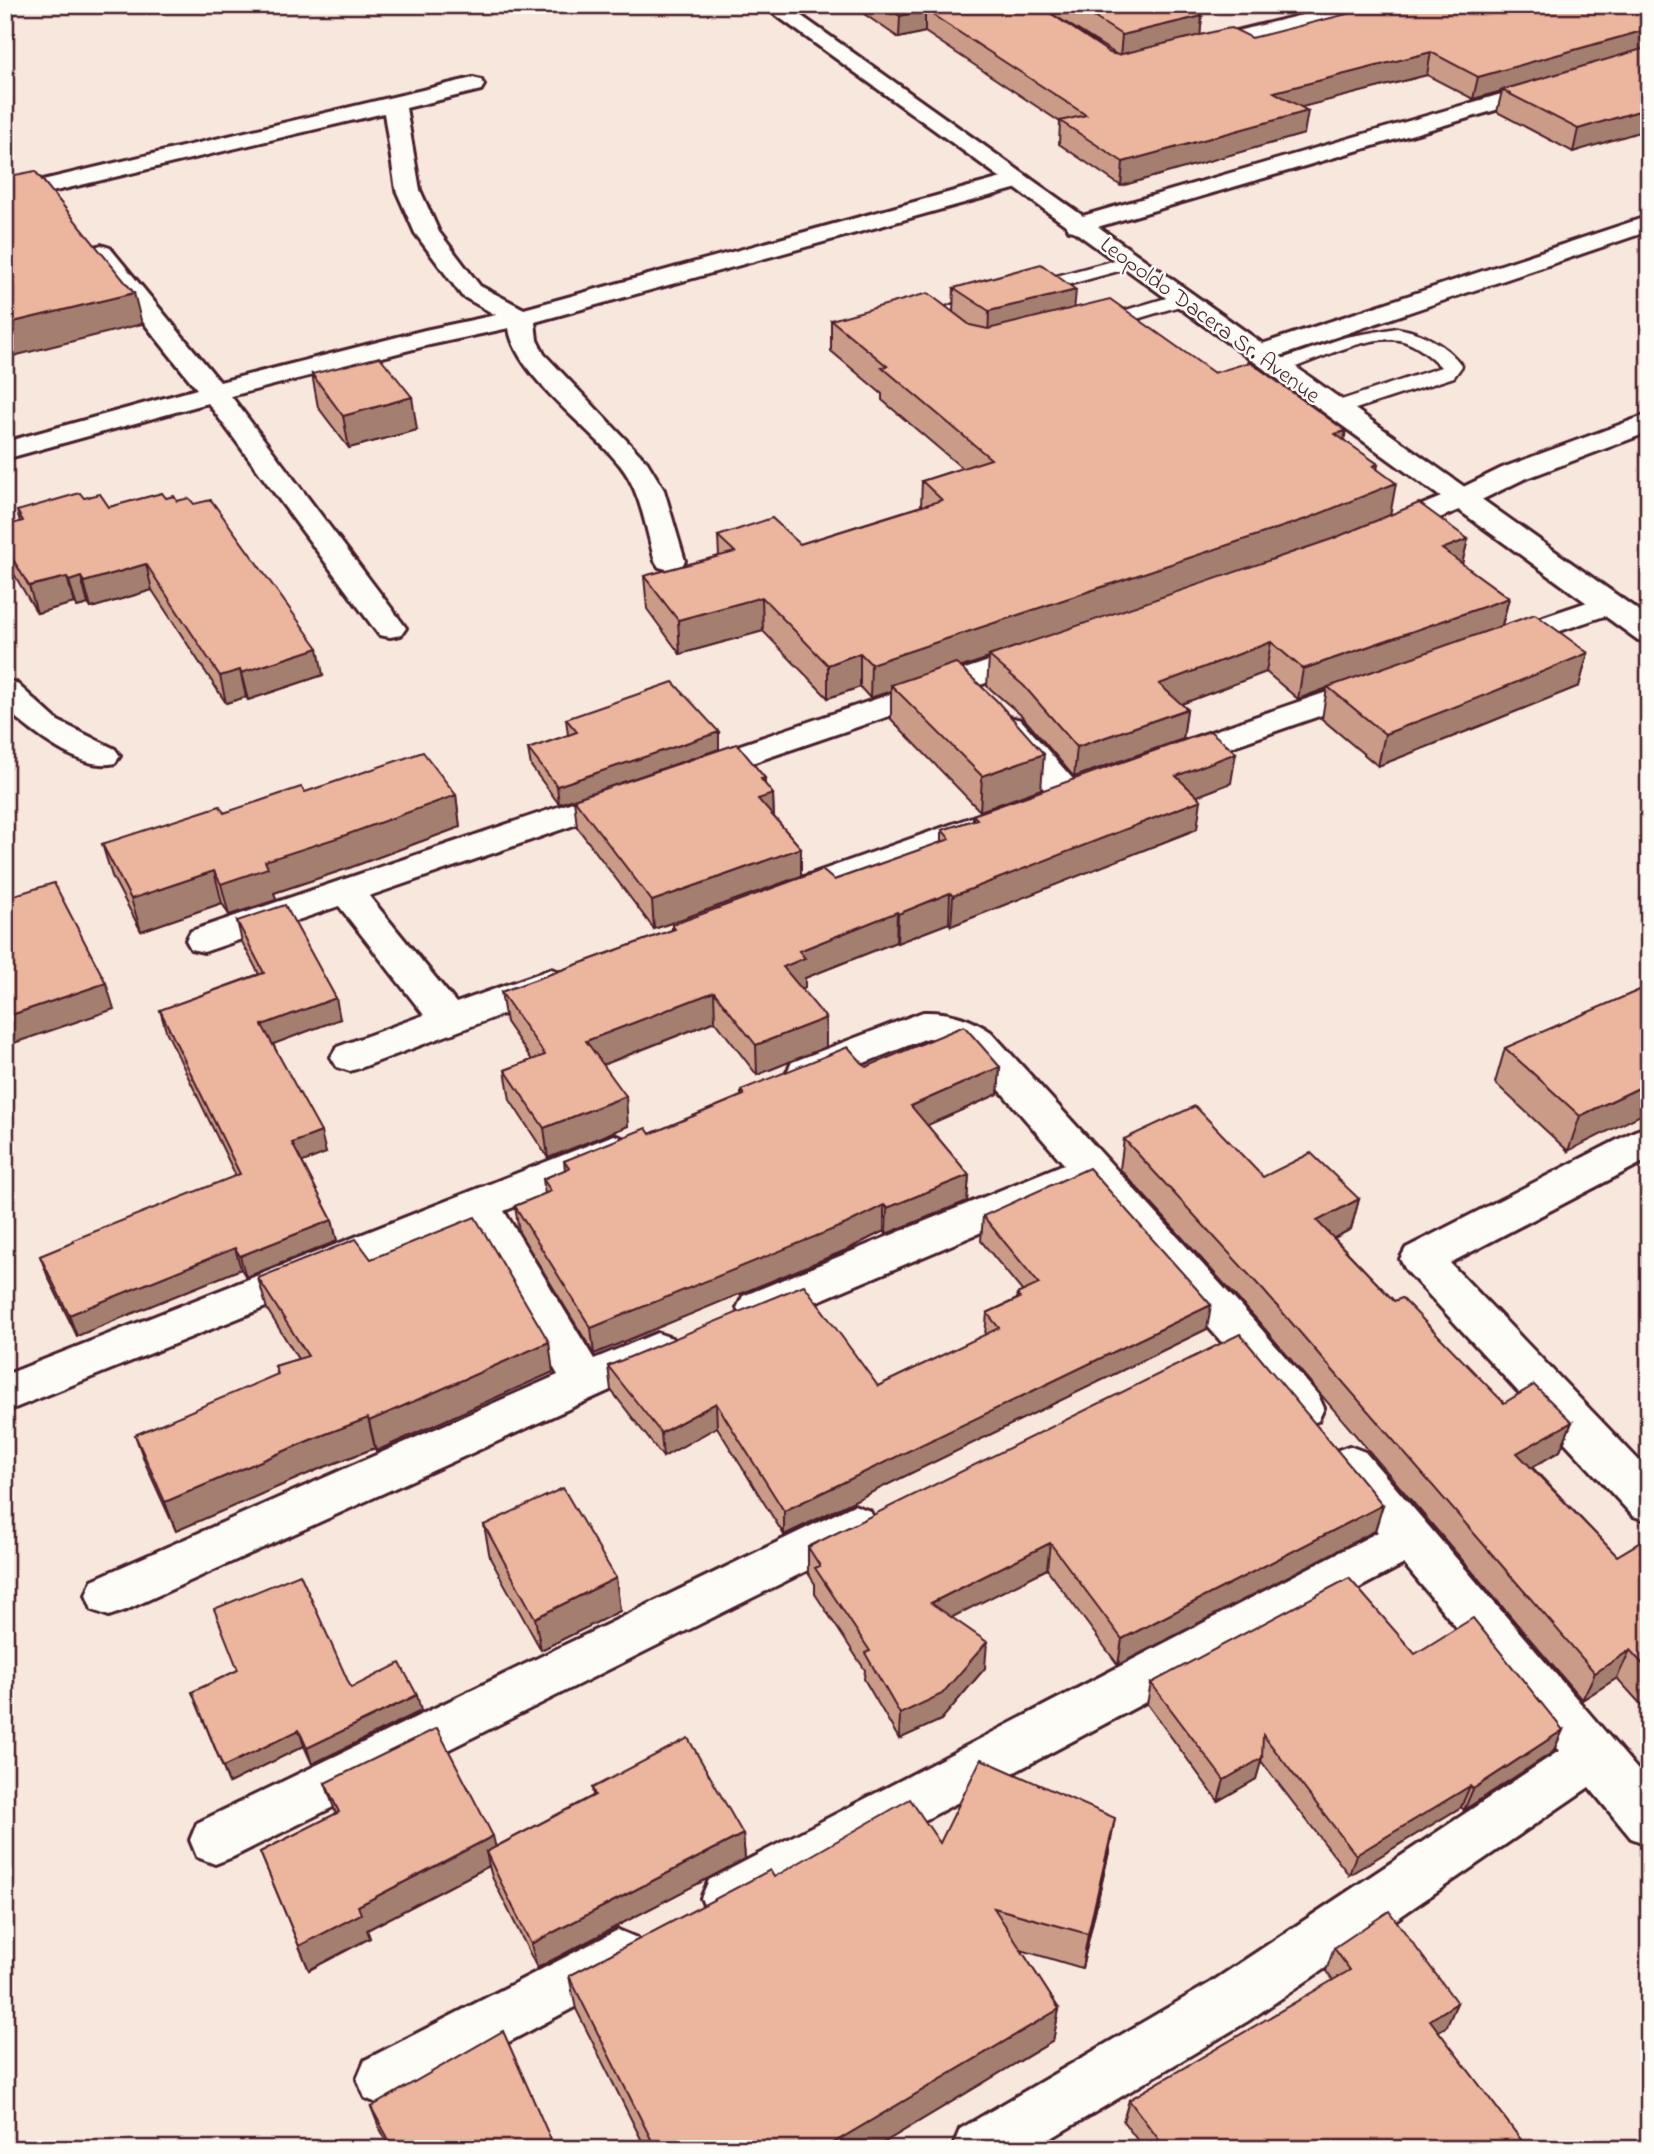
<svg xmlns="http://www.w3.org/2000/svg" width="1654" height="2154" font-family="'Indie Flower',sans-serif">
	<rect width="100%" height="100%" fill="#f8e7dc"/>
	<filter id="ink" filterUnits="userSpaceOnUse"><feTurbulence type="fractalNoise" baseFrequency=".0143" numOctaves="2"/><feDisplacementMap in="SourceGraphic" scale="14" xChannelSelector="R" yChannelSelector="G"/><feConvolveMatrix kernelMatrix="1 2 1 2 8 2 1 2 1" color-interpolation-filters="sRGB"/></filter>
	<g filter="url(#ink)">
		<g fill="none" stroke-linecap="round" stroke-linejoin="round">
			<g stroke="#4a1f2b" stroke-width="5">
				<g id="lane">
					<polygon points="1130,256 1137,258 1140,262 1137,266 968,312 949,321 964,335 961,339 947,339 929,323 931,314 954,304"/>
					<polygon points="1183,293 1190,295 1193,299 1190,303 1093,332 1086,330 1083,326 1086,322"/>
					<path d="M1397,328C1422,332 1447,345 1462,366L1454,377L1337,415L1329,414L1326,409L1329,404L1441,367C1430,356 1415,343 1399,340C1363,334 1312,364 1277,373L1270,371L1267,367L1270,363L1346,337Z"/>
				</g>
			</g>
			<g stroke="#4a1f2b" stroke-width="6">
				<g id="street">
					<polygon points="1343,5 1380,5 1377,9 1196,55 1188,53 1185,48 1188,43"/>
					<polygon points="1649,51 1649,65 1087,230 1078,232 1069,230 1066,225 1069,220"/>
					<path d="M473,78L481,80L484,85L481,90L406,108L420,190L439,232L480,286L524,309L1009,176L1017,174L1025,176L1029,181L1025,186L535,322L537,340L544,354L647,462L664,490L685,561L681,567L670,570L659,567L655,561C646,530 641,491 620,465C590,427 515,375 509,328L425,346L231,396L401,621L406,628L401,635L390,637L379,635L208,403L5,459V442L197,389L92,258L88,253L92,248L101,245L110,248L220,382L425,330L496,315L462,296L415,233L396,190L384,113L5,203V189Z"/>
					<polygon points="1649,216 1649,231 1268,360 1259,362 1250,360 1246,354 1250,348"/>
					<polygon points="1649,414 1649,432 1522,480 1471,505 1393,537 1383,540 1373,537 1368,531 1373,525 1451,493 1502,468"/>
					<polygon points="1608,595 1619,597 1623,604 1619,611 1501,651 1490,649 1485,642 1490,635"/>
					<polygon points="1036,645 1047,648 1052,655 1047,662 708,778 696,782 684,778 679,771 684,764"/>
					<polygon points="1374,676 1385,679 1390,686 1385,693 1182,764 1170,767 1158,764 1153,757 1158,750"/>
					<path d="M5,680L16,683L58,721L115,749L120,756L115,763C80,772 29,730 5,708Z"/>
					<polygon points="1009,717 1021,720 1079,786 1084,794 1079,802 1067,805 1055,802 997,734 993,727 997,720"/>
					<polygon points="626,784 638,787 643,795 638,803 369,896 456,1003 551,969 564,973 569,982 564,991 363,1067 350,1071 337,1067 331,1057 337,1047 424,1015 339,906 204,952 191,949 186,940 191,931"/>
					<polygon points="992,810 1004,813 1009,821 1004,829 798,904 785,908 772,904 767,896 772,888"/>
					<path d="M923,1012C948,1011 971,1018 991,1032L1256,1323L1318,1395L1324,1408L1318,1421L1302,1426L1286,1421L1226,1347L1086,1188L773,1320L758,1325L743,1320L737,1308L743,1296L1064,1164L965,1050L945,1039L927,1038L806,1086L792,1082L787,1072L792,1062Z"/>
					<polygon points="1649,1126 1649,1159 1450,1263 1649,1471 1649,1521 1633,1516 1406,1270 1400,1259 1406,1248 1635,1131"/>
					<polygon points="614,1135 628,1140 634,1150 628,1160 504,1211 594,1359 657,1333 672,1338 678,1350 672,1362 126,1610 109,1616 92,1610 86,1595 92,1580 558,1375 470,1225 5,1412 5,1375"/>
					<polygon points="1349,1446 1365,1452 1649,1783 1649,1845 1631,1838 1589,1787 1248,2021 1033,2149 952,2149 960,2129 1210,1983 1559,1751 1404,1564 745,1916 727,1923 709,1916 701,1898 709,1880 1378,1532 1333,1478 1327,1465 1333,1452"/>
					<polygon points="854,1505 870,1511 877,1525 870,1539 233,1857 215,1864 197,1857 190,1840 197,1823"/>
					<polygon points="618,1930 637,1938 644,1956 637,1974 403,2098 384,2106 365,2098 357,2079 365,2060"/>
				</g>
			</g>
			<g stroke="#4a1f2b" stroke-width="6">
				<polygon id="secondary" points="762,5 786,5 1649,618 1649,642 1638,640"/>
			</g>
			<use href="#lane" fill="#fdfcf7" fill-rule="evenodd"/>
			<use href="#street" fill="#fdfcf7" fill-rule="evenodd"/>
			<use href="#secondary" fill="#fdfcf7" fill-rule="evenodd"/>
		</g>
		<g fill="#ca9c88" stroke="#4a1f2b" stroke-width="2">
			<polygon points="851,5 1038,5 1110,53 1116,54 1038,5 1185,5 1202,16 1200,35 1252,38 1649,5 1573,152 1497,112 1502,91 1473,99 1427,75 1301,107 1304,134 1121,186 1059,144 1060,122 925,32 899,38"/>
			<polygon points="954,288 1074,307 1214,373 1344,441 1378,464 1377,469 1390,515 1468,539 1462,564 1509,598 1502,626 1588,653 1579,686 1480,726 1378,766 1322,719 1327,688 1298,699 1266,672 1181,704 1187,709 1183,739 1074,777 1022,716 987,686 989,658 961,667 1041,789 980,811 891,719 891,691 870,698 860,687 828,698 763,631 680,654 647,609 644,576 719,556 718,536 800,544 921,506 922,481 962,468 882,400 882,394 831,351 831,320 953,312"/>
			<polygon points="312,374 417,430 349,448 318,407"/>
			<polygon points="84,498 109,507 166,498 323,675 248,700 246,697 226,703 152,590 91,608 88,604 77,607 74,603 37,613 5,559 5,526 20,522 17,511"/>
			<polygon points="566,719 719,732 719,749 559,804 531,766 528,749 568,735"/>
			<polygon points="1231,783 1197,796 1197,829 951,926 949,923 897,943 896,942 805,978 805,988 802,989 826,1047 757,1075 715,1021 603,1065 628,1126 548,1158 510,1100 505,1070 532,1060 506,1022 501,992 672,930 672,925 834,880 942,842 942,830 973,820 973,815"/>
			<polygon points="765,784 773,794 774,817 801,848 801,876 654,929 577,827 574,799"/>
			<polygon points="305,792 456,795 460,827 349,868 274,893 276,900 229,915 222,903 141,931 112,876 102,844"/>
			<polygon points="237,921 340,1019 273,1044 326,1153 302,1162 332,1220 337,1241 246,1277 241,1269 77,1336 48,1277 40,1256 236,1176 166,1031 160,1010 259,974 242,942"/>
			<polygon points="1649,986 1568,1151 1495,1083 1505,1048"/>
			<polygon points="866,1067 1000,1067 998,1094 927,1125 969,1175 967,1201 886,1234 884,1231 846,1250 594,1354 519,1232 515,1206 545,1194 543,1179 565,1170 564,1161 650,1134 741,1096 741,1090"/>
			<polygon points="1124,1139 1263,1177 1359,1199 1351,1229 1334,1238 1394,1301 1504,1403 1572,1422 1560,1451 1532,1467 1617,1556 1649,1537 1649,1709 1646,1710 1617,1678 1582,1700 1258,1321 1120,1169"/>
			<polygon points="983,1216 1207,1329 784,1535 717,1427 663,1457 611,1390 608,1366 878,1386 985,1335 987,1313 1017,1299 1017,1294 1023,1292 981,1241"/>
			<polygon points="371,1259 553,1372 376,1451 375,1448 319,1469 176,1531 146,1465 135,1435 278,1375 275,1366 298,1359 267,1309 258,1278"/>
			<polygon points="484,1525 616,1578 620,1611 541,1650 490,1558"/>
			<polygon points="1375,1531 1118,1665 1047,1569 951,1617 985,1668 941,1720 899,1739 864,1679 865,1670 815,1594 815,1584 808,1573 808,1547"/>
			<polygon points="1415,1654 1563,1730 1553,1752 1464,1810 1461,1807 1349,1875 1261,1761 1256,1779 1218,1801 1147,1704 1151,1683"/>
			<polygon points="238,1670 351,1688 421,1711 312,1764 304,1746 229,1783 192,1692"/>
			<polygon points="325,1783 495,1847 593,1796 592,1788 743,1834 745,1859 537,1968 492,1877 489,1866 367,1930 370,1938 309,1970 260,1852 336,1814"/>
			<polygon points="940,1843 1109,1852 1082,1968 1021,1950 1059,2009 1053,2041 873,2149 646,2149 576,2009 569,1976 774,1877"/>
			<polygon points="1334,1948 1447,2026 1438,2031 1528,2149 1144,2149 1123,2121 1129,2100 1333,1981 1326,1971"/>
			<polygon points="371,2107 555,2149 391,2149 379,2127"/>
		</g>
		<g fill="#a47f6f" stroke="#4a1f2b" stroke-width="2">
			<polygon points="925,10 925,32 899,38 900,16"/>
			<polygon points="1202,16 1200,38 1120,57 1122,35"/>
			<polygon points="1649,29 1649,49 1502,90 1502,91 1473,99 1478,77"/>
			<polygon points="1431,52 1427,75 1271,115 1274,92"/>
			<polygon points="1649,108 1649,129 1573,152 1578,129"/>
			<polygon points="1308,111 1304,134 1121,186 1123,162"/>
			<polygon points="1076,290 1073,322 988,343 989,311"/>
			<polygon points="134,293 142,324 9,357 5,345 5,324"/>
			<polygon points="412,397 417,430 349,448 343,416"/>
			<polygon points="1346,431 1340,463 1335,434"/>
			<polygon points="1378,464 1373,492 1396,483 1390,516 1303,552 989,656 989,658 896,689 891,685 891,691 870,698 871,664"/>
			<polygon points="1468,539 1461,568 1442,549"/>
			<polygon points="146,564 152,590 91,608 84,582"/>
			<polygon points="67,577 74,603 37,613 29,586"/>
			<polygon points="81,577 88,604 77,607 69,581"/>
			<polygon points="762,597 763,631 680,654 678,620"/>
			<polygon points="1509,598 1501,628 1328,687 1327,688 1298,699 1303,669"/>
			<polygon points="1271,642 1266,672 1155,714 1159,684"/>
			<polygon points="318,648 323,675 248,700 241,673"/>
			<polygon points="860,653 860,687 828,698 828,665"/>
			<polygon points="1588,653 1579,686 1480,726 1378,766 1385,734"/>
			<polygon points="240,670 246,697 226,703 220,676"/>
			<polygon points="1187,709 1183,739 1074,777 1077,747"/>
			<polygon points="719,732 719,749 559,804 557,786"/>
			<polygon points="1236,753 1231,783 1172,806 1176,776"/>
			<polygon points="1044,754 1041,789 980,811 982,776"/>
			<polygon points="765,778 765,796 773,794 774,822 758,799 761,779"/>
			<polygon points="456,795 460,827 349,868 274,893 276,900 229,915 221,884 265,861"/>
			<polygon points="1201,800 1197,829 951,926 953,896"/>
			<polygon points="801,848 801,876 654,929 652,901"/>
			<polygon points="214,871 222,903 141,931 131,899"/>
			<polygon points="950,893 949,923 897,943 898,914"/>
			<polygon points="897,912 896,942 805,978 805,988 783,997 783,967 799,951"/>
			<polygon points="106,983 114,1009 5,1046 5,1017"/>
			<polygon points="714,992 715,1021 589,1070 586,1041"/>
			<polygon points="336,998 340,1019 268,1046 262,1025"/>
			<polygon points="826,1018 826,1047 757,1075 756,1045"/>
			<polygon points="1000,1067 998,1094 910,1133 911,1106"/>
			<polygon points="1649,1083 1649,1111 1568,1151 1580,1116"/>
			<polygon points="626,1096 628,1126 548,1158 544,1128"/>
			<polygon points="5,1112 12,1129 5,1131"/>
			<polygon points="321,1132 326,1153 298,1164 292,1143"/>
			<polygon points="969,1175 967,1201 886,1234 887,1208"/>
			<polygon points="1359,1199 1351,1229 1310,1251 1317,1221"/>
			<polygon points="884,1205 884,1231 846,1250 594,1354 591,1328"/>
			<polygon points="332,1220 337,1241 246,1277 240,1256"/>
			<polygon points="235,1248 241,1269 77,1336 69,1315"/>
			<polygon points="1211,1305 1207,1329 784,1535 784,1511"/>
			<polygon points="549,1342 553,1372 376,1451 369,1421"/>
			<polygon points="716,1403 717,1427 663,1457 661,1433"/>
			<polygon points="368,1418 375,1448 319,1469 176,1531 165,1502 310,1440"/>
			<polygon points="1572,1422 1560,1451 1507,1482 1517,1453"/>
			<polygon points="1383,1505 1375,1531 1118,1665 1122,1639"/>
			<polygon points="1050,1543 1047,1569 929,1629 931,1603"/>
			<polygon points="616,1578 620,1611 541,1650 535,1618"/>
			<polygon points="987,1642 985,1668 941,1720 899,1739 900,1714"/>
			<polygon points="1630,1650 1617,1678 1582,1700 1595,1673"/>
			<polygon points="417,1695 421,1711 312,1764 307,1748"/>
			<polygon points="299,1730 304,1746 229,1783 223,1767"/>
			<polygon points="1563,1730 1553,1752 1464,1810 1473,1789"/>
			<polygon points="1262,1758 1256,1779 1218,1801 1224,1780"/>
			<polygon points="1470,1786 1461,1807 1349,1875 1356,1855"/>
			<polygon points="1115,1818 1109,1852 1082,1968 1088,1934"/>
			<polygon points="743,1834 745,1859 537,1968 531,1944"/>
			<polygon points="493,1836 499,1861 486,1852 489,1866 367,1930 370,1938 309,1970 299,1946 358,1906"/>
			<polygon points="1457,2003 1447,2026 1420,2042 1430,2020"/>
			<polygon points="1059,2009 1053,2041 873,2149 823,2149"/>
		</g>
		<g fill="#ebb59e" stroke="#4a1f2b" stroke-width="2">
			<polygon points="884,5 1038,5 1110,53 1118,55 1225,29 1232,28 1252,38 1382,5 1649,5 1649,29 1478,77 1431,52 1274,92 1308,111 1123,162 1060,121 1086,115 925,10 900,16"/>
			<polygon points="1075,5 1185,5 1202,16 1122,35"/>
			<polygon points="1649,47 1649,108 1578,129 1502,90"/>
			<polygon points="35,171 134,293 5,324 5,177"/>
			<polygon points="1041,264 1076,290 989,311 954,288"/>
			<polygon points="928,293 970,325 988,329 1110,299 1214,373 1250,362 1346,431 1335,434 1378,464 1373,466 1396,483 1309,518 871,664 860,653 828,665 762,597 678,620 644,576 735,552 718,536 772,518 800,544 942,500 922,481 991,459 882,367 887,366 831,320"/>
			<polygon points="380,357 412,397 343,416 312,374"/>
			<polygon points="80,493 84,498 100,494 109,507 162,493 166,498 174,496 177,501 189,498 194,504 211,500 318,648 241,673 240,670 220,676 146,564 84,582 81,577 69,581 67,577 29,586 5,546 5,526 23,521 17,511"/>
			<polygon points="1419,503 1468,539 1442,549 1509,598 1303,669 1271,642 1159,684 1187,709 1077,747 1024,686 989,656 1332,539"/>
			<polygon points="1535,614 1588,653 1488,694 1385,734 1328,687"/>
			<polygon points="956,663 996,700 1044,754 982,776 891,685"/>
			<polygon points="673,682 719,732 557,786 528,749 577,732 566,719"/>
			<polygon points="1210,731 1236,753 1176,776 1201,800 953,896 950,893 898,914 897,912 799,951 805,958 783,967 826,1018 756,1045 714,992 586,1041 626,1096 544,1128 505,1070 545,1055 501,992 675,929 672,925 822,870 834,880 950,839 942,830 977,819 973,815"/>
			<polygon points="737,744 765,778 761,779 773,794 758,799 801,848 652,901 574,799"/>
			<polygon points="423,752 456,795 343,836 265,861 268,868 221,884 214,871 131,899 102,844 220,806 224,813 301,787 305,792"/>
			<polygon points="54,883 106,983 5,1017 5,898"/>
			<polygon points="285,905 336,998 262,1025 321,1132 292,1143 332,1220 240,1256 235,1248 69,1315 40,1256 74,1242 73,1240 240,1174 160,1010 264,973 237,921"/>
			<polygon points="1649,986 1649,1083 1580,1116 1505,1048"/>
			<polygon points="964,1026 1000,1067 911,1106 969,1175 887,1208 884,1205 846,1224 591,1328 515,1206 551,1191 543,1179 569,1168 564,1161 646,1128 650,1134 744,1095 741,1090 848,1047 866,1067"/>
			<polygon points="1195,1106 1263,1177 1311,1153 1359,1199 1317,1221 1394,1301 1402,1298 1504,1403 1534,1385 1572,1422 1517,1453 1617,1556 1649,1537 1649,1671 1630,1650 1595,1673 1264,1291 1124,1139"/>
			<polygon points="1089,1168 1211,1305 784,1511 716,1403 661,1433 608,1366 804,1285 878,1386 999,1328 987,1313 1020,1298 1017,1294 1039,1284 983,1216"/>
			<polygon points="475,1217 549,1342 369,1421 368,1418 310,1440 165,1502 135,1435 278,1374 275,1366 308,1356 258,1278 356,1239 371,1259"/>
			<polygon points="1240,1334 1383,1505 1122,1639 1050,1543 931,1603 987,1642 942,1694 900,1714 865,1653 870,1651 815,1568 820,1566 808,1547"/>
			<polygon points="563,1488 616,1578 535,1618 484,1525"/>
			<polygon points="300,1574 351,1688 400,1663 417,1695 307,1748 299,1730 223,1767 192,1692 238,1670 214,1609"/>
			<polygon points="1349,1578 1415,1654 1473,1618 1563,1730 1473,1789 1470,1786 1356,1855 1263,1735 1262,1758 1224,1780 1151,1683"/>
			<polygon points="437,1728 493,1836 358,1906 361,1914 299,1946 260,1852 339,1812 325,1783"/>
			<polygon points="688,1738 743,1834 531,1944 486,1852 595,1795 592,1788"/>
			<polygon points="981,1759 1115,1818 1088,1934 994,1908 1059,2009 823,2149 656,2149 569,1976 770,1870 774,1877 910,1799 940,1843"/>
			<polygon points="1389,1911 1457,2003 1430,2020 1528,2149 1166,2149 1129,2100 1350,1970 1334,1948"/>
			<polygon points="503,2031 555,2149 394,2149 371,2107"/>
		</g>
	</g>
	<g text-anchor="middle" stroke-width="5" stroke-linejoin="round" paint-order="stroke">
		<g font-size="23" fill="#4a1f2b" stroke="#fdfcf7">
			<text transform="translate(1211 319) rotate(36)" y="8">Leopoldo Dacera Sr. Avenue</text>
		</g>
	</g>
	<rect width="1654" height="2154" fill="none" stroke="#fdfcf7" stroke-width="28"/>
	<rect x="14" y="14" width="1626" height="2126" fill="none" stroke="#4a1f2b" stroke-width="2.5" filter="url(#ink)"/>
</svg>
